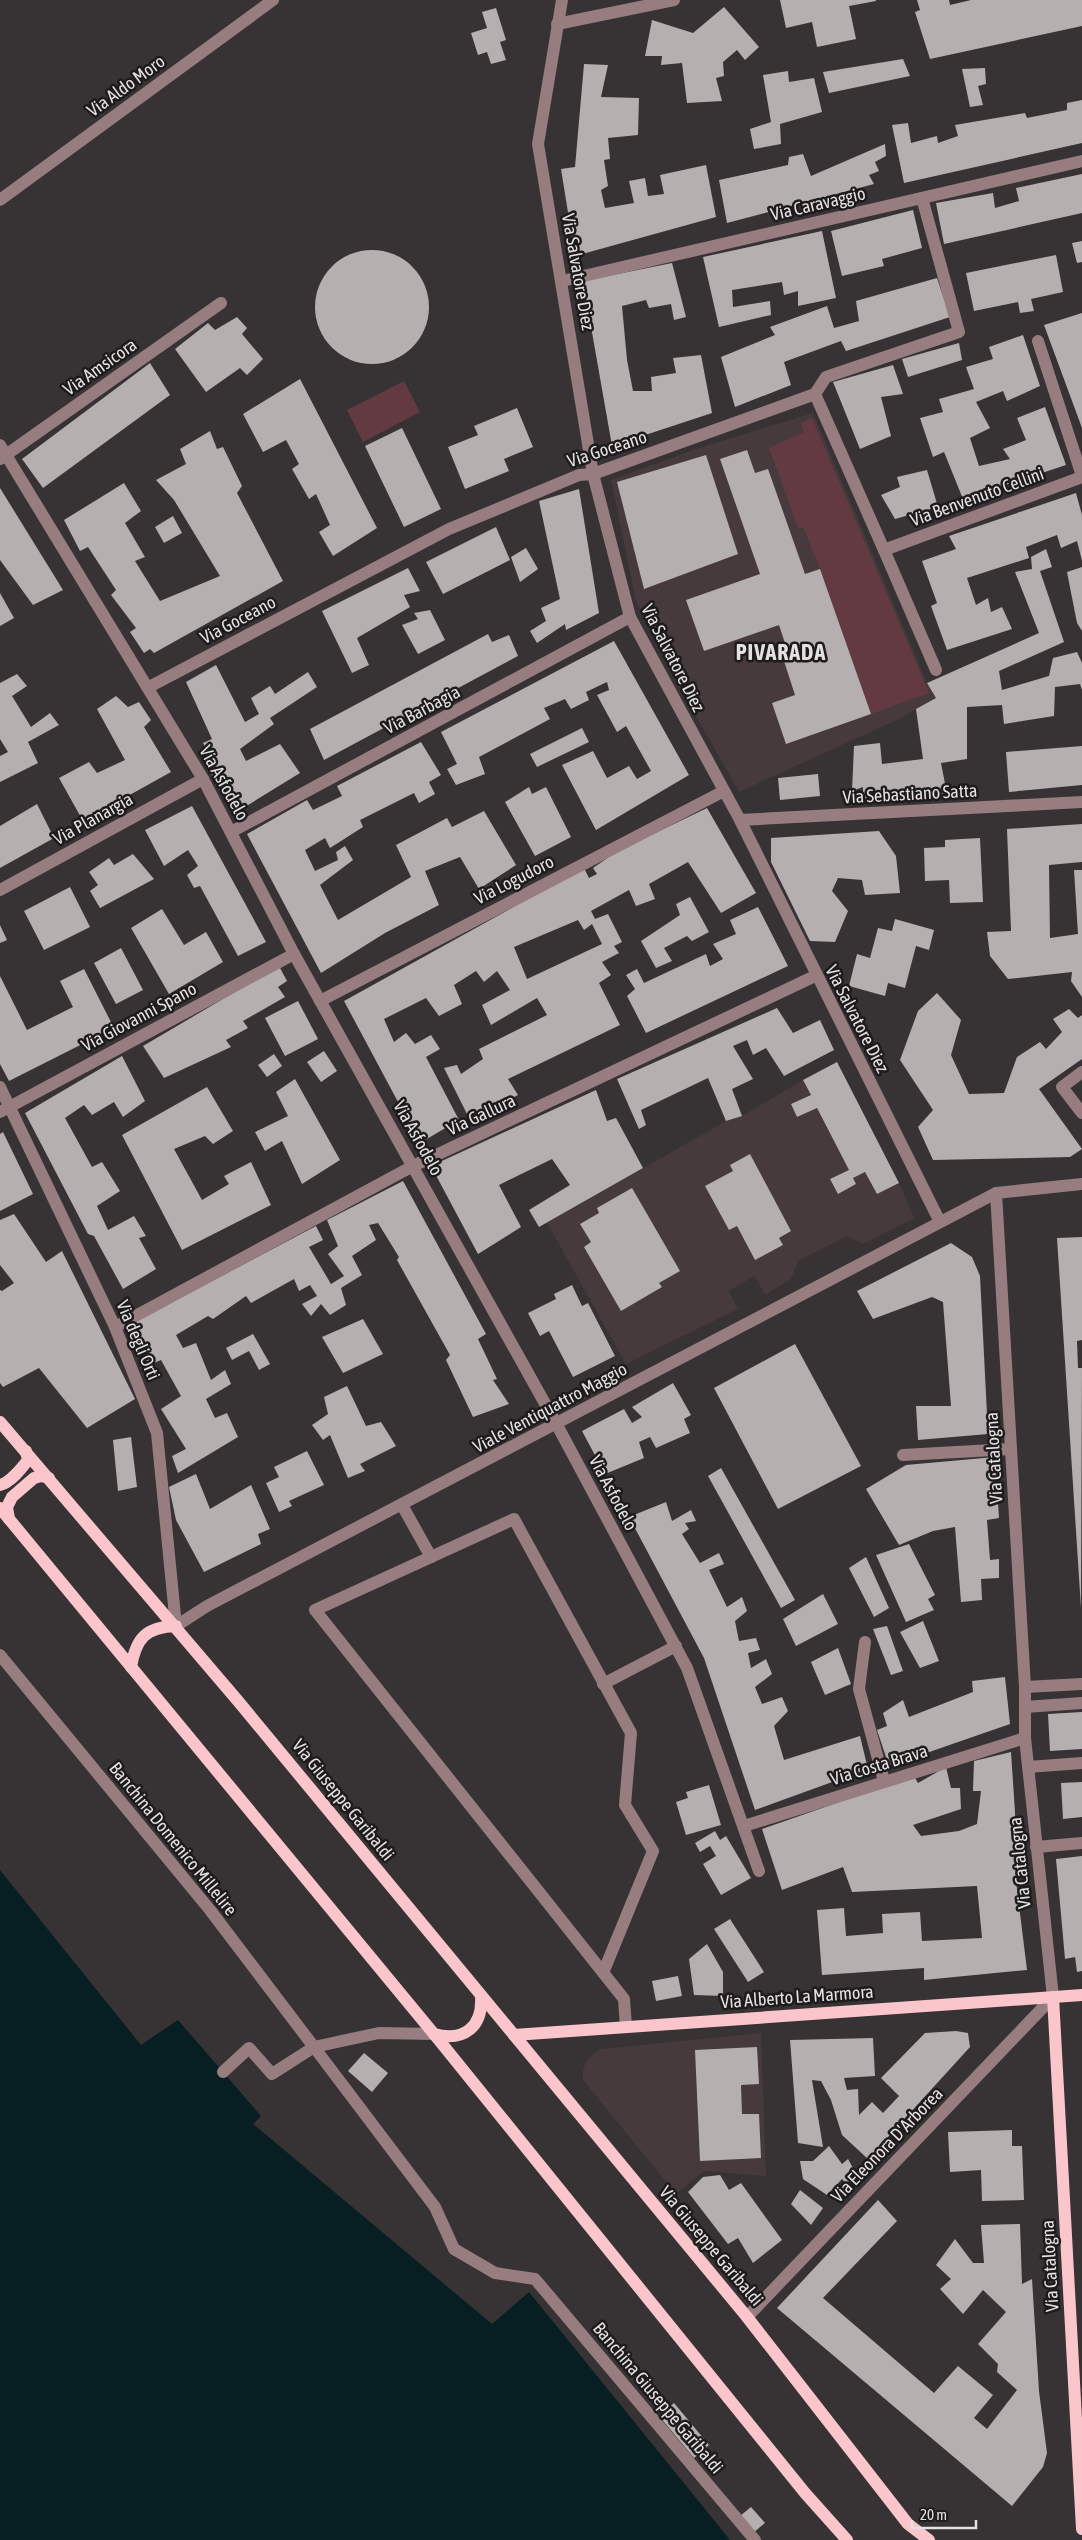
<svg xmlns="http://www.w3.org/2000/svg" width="1082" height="2540" font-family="'Asap Condensed',sans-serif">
	<rect width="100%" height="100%" fill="#373233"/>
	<g fill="#463a3c">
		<polygon points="813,413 927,683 936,698 901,718 739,792 679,686 636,601 611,480 696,449"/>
		<polygon points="803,1080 811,1095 791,1104 797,1117 817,1108 849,1170 830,1179 838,1194 856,1184 853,1178 865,1172 877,1194 899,1183 914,1218 863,1244 847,1236 798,1261 791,1279 765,1295 754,1276 729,1291 738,1309 626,1364 547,1223 726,1121 742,1116"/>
		<polygon points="761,2033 766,2176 704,2171 676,2194 583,2080 583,2070 587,2060 600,2049"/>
	</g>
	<g fill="#633a41">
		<polygon points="404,381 420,412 363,442 347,410"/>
		<polygon points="812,418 929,693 871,714 820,569 803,527 798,528 769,448 804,432 801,423"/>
	</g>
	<polygon fill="#071e22" points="0,1870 141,2045 178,2020 261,2116 253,2124 492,2324 529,2292 730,2540 0,2540"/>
	<g fill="#b5afb0" fill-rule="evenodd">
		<polygon points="780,0 876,0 876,1 849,6 856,39 817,47 812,22 786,28"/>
		<polygon points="917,0 949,0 950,5 971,0 1082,0 1082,26 930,59 915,12 920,10"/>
		<polygon points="724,7 759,47 745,60 737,50 723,62 724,76 716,78 722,101 687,103 682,63 661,65 662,56 645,56 652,20 693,33"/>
		<polygon points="496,8 506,40 500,42 506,60 491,64 487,52 478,55 471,33 487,28 482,12"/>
		<polygon points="903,59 910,76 829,93 823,72"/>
		<polygon points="584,64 608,65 601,97 639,98 638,135 608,138 610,159 604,160 608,186 601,190 605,208 634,203 629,181 645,178 648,196 664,194 660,175 706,165 716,217 575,256 561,169 575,167"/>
		<polygon points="985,68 986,84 978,86 983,105 970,107 962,69"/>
		<polygon points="788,71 789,82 814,78 822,112 780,124 781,144 754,149 750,129 771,122 763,75"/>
		<polygon points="1082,100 1082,143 904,183 892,125 908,123 911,143 937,136 938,143 958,136 955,125 1025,113 1027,118 1067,110 1067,103"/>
		<polygon points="885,144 886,156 875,162 879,171 869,175 874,184 727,223 719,180 788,165 789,157 803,154 811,176"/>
		<polygon points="1082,174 1082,213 944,244 936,203 993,193 995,208 1019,201 1016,188"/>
		<polygon points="913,210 922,248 882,259 884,266 842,276 831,231"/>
		<polygon points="822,231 836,298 798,306 798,291 784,295 782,282 732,290 733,307 770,301 771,315 719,327 703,257"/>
		<polygon points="1082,241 1082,262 1077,263 1072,243"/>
		<circle cx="372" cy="307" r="57"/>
		<polygon points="1056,255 1063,292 1031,299 1034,311 1020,313 1018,302 974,311 966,273"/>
		<polygon points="672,263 686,317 674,320 671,304 649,308 646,300 622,306 627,360 633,391 652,391 651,377 676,373 673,358 701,355 712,413 612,446 583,281"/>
		<polygon points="937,278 950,317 846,351 841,341 784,362 791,385 735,407 721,357 775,335 770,327 827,306 834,328 859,321 856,301"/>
		<polygon points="1082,313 1082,428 1044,325"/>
		<polygon points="237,317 247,328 242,334 263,359 247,375 240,368 206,392 175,349 208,323 215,330"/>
		<polygon points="1023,335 1040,386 1007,401 1003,391 976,402 990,428 970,438 979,466 1010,459 1003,449 1026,440 1017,418 1045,407 1066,465 963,499 944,452 933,457 920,418 943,412 939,399 974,389 966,367 993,359 989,347"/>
		<polygon points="959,343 962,360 908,377 902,359"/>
		<polygon points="150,363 170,395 43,488 22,459"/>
		<polygon points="893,365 903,394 881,397 891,436 860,449 833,382"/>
		<polygon points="300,379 377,528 333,556 319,532 330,525 316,494 309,499 292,469 299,464 286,440 263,452 243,414"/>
		<polygon points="517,408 533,447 504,459 509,471 465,489 448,447 478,435 474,426"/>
		<polygon points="402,428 441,509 404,527 365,446"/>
		<polygon points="210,431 217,449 223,447 242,486 237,493 283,581 154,653 150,649 144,653 130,632 136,628 111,595 116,590 88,547 80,551 64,520 124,483 141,511 125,523 145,557 135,561 160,601 220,576 174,500 156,480 186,464 180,449"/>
		<polygon points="747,450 755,473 768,469 805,574 820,569 871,714 786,744 772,703 795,695 784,661 790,658 779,625 704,651 686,600 760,574 720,459"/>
		<polygon points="706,455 738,554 644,589 617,482"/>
		<polygon points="927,470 938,507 895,519 881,495 900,487 897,477"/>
		<polygon points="0,488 63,590 33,605 0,560"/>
		<polygon points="579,489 599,613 566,630 565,624 537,643 530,631 546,621 541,608 560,599 539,501"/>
		<polygon points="1076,493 1082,515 1082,561 1077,541 1061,548 1057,535 1026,547 1029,558 967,578 976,605 988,598 991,612 1002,607 1012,629 947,650 931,606 937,603 922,561 956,549 949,536"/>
		<polygon points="173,516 182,533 164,543 155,527"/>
		<polygon points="496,527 510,560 443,594 426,562"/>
		<polygon points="526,548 538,569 520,582 511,557"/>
		<polygon points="1046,549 1052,567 1040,571 1064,642 999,671 1002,690 1049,676 1053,658 1077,652 1082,663 1082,690 1080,684 1055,687 1054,716 1004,724 1002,705 967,707 967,759 941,763 947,794 863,800 863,787 852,791 854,746 880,743 882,764 923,759 916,709 936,698 927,683 1039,633 1015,572 1032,569 1031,557"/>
		<polygon points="1082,567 1082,631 1077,623 1067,572"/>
		<polygon points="408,568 420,591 404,595 410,607 357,638 369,665 352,673 322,611"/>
		<polygon points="0,593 14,618 0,626"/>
		<polygon points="430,610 445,640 418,654 402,625 418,619 414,613"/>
		<polygon points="488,634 492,642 509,635 518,656 324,760 310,729"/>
		<polygon points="614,641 689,775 596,830 562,765 593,751 607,778 629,766 637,779 651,771 626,726 617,732 597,695 609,690 607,682 586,692 589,700 571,709 565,699 544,708 550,719 479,757 485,774 456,785 447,769 457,764 441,732"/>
		<polygon points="216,665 245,722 259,714 251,698 270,686 275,694 308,672 317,687 270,718 274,724 240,749 246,761 280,744 300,773 240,810 230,791 222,794 211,774 217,769 203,743 212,739 186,682"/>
		<polygon points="17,674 27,686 12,696 31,727 50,713 59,725 28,742 38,763 0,782 0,756 8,752 0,739 0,683"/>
		<polygon points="116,696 128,707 139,702 151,720 144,727 171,772 83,821 59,778 89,762 97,773 125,760 97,709"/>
		<polygon points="582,728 589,742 537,767 530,754"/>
		<polygon points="421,742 441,775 429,782 435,794 419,803 414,793 360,820 363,827 330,848 325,838 305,850 315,871 338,860 336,852 345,846 353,860 320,885 338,920 411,877 396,845 447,818 452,827 484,811 516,865 479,889 460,857 425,871 439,905 385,933 321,973 247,834 307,800 313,810 342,796 337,786"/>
		<polygon points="1082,746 1082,785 1009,792 1006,752"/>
		<polygon points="818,774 820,796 780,800 778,778"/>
		<polygon points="529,787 532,794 546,787 571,837 535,856 505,802"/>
		<polygon points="37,804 54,838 0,868 0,826"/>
		<polygon points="192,806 266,942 238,956 200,886 194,888 187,875 198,866 188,850 164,866 145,830"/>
		<path d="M707,808L756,893L721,913L688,862L649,884L655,899L636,906L629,890L591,911L595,919L608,914L622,942L614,946L619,953L602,962L611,975L599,983L620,1025L508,1079L518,1095L470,1120L444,1068L457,1065L461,1074L483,1059L479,1049L547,1015L537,998L491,1025L482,1005L510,990L497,971L484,982L476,971L454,985L462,1004L439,1016L426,998L384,1019L394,1042L406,1033L415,1044L431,1035L440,1049L426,1057L459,1120L420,1143L344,1001L584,868L589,878L597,874L593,868L616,852ZM578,920L584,930L592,924L602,944L527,979L514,947Z"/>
		<polygon points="1082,824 1082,862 1049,865 1050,938 1078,934 1074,870 1082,870 1082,997 1071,981 1072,972 1008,979 990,956 987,932 1011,931 1007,829"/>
		<polygon points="879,831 896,856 900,893 865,895 862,880 838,878 832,891 848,911 835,942 810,941 771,862 771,838"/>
		<polygon points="980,838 983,902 950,903 949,880 925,881 924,848 945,847 945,840"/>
		<polygon points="133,854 154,879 100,908 90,891 98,885 89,872 109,858 114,865"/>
		<polygon points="70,887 90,927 44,950 24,911"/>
		<polygon points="690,897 709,932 692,941 687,936 664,948 672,961 656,968 641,941 680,915 676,904"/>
		<polygon points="758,907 788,966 646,1033 627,996 635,989 626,975 637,969 644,983 706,954 710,966 723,959 713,944 736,934 730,920"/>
		<polygon points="162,909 184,945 206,932 223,962 169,994 131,928"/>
		<polygon points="895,919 934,930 929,950 916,946 905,988 888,983 885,996 849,986 857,954 870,958 878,928 892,931"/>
		<polygon points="0,925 7,940 0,943"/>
		<polygon points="121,948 143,990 116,1004 94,963"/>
		<polygon points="279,966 287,981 278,987 285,997 243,1021 248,1028 226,1040 231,1047 164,1078 143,1046"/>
		<polygon points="84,969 114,1028 9,1081 0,1064 0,976 27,1030 73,1007 60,981"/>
		<polygon points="937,993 961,1020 951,1055 969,1094 1004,1093 1017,1057 1040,1042 1046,1049 1062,1032 1053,1019 1069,1009 1078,1018 1082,1015 1082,1059 1039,1089 1082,1149 1070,1157 933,1160 918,1127 933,1110 900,1060 918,1011"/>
		<polygon points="298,1001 318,1039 285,1056 265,1018"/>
		<polygon points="777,1008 793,1033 820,1020 834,1050 784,1076 766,1048 753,1055 747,1040 733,1046 753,1079 732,1089 742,1116 726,1121 708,1078 641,1110 646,1125 639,1129 617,1079"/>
		<polygon points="324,1051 337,1071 321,1082 307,1062"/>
		<polygon points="274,1054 282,1066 267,1077 258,1065"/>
		<polygon points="122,1056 145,1101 123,1117 114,1102 92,1115 84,1105 65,1118 92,1167 102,1162 120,1191 97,1206 108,1230 134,1216 146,1236 139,1238 156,1269 123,1289 94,1236 88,1234 25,1113"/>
		<polygon points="837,1062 899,1183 877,1194 865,1172 853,1178 856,1184 838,1194 830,1179 849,1170 817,1108 797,1117 791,1104 811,1095 803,1080"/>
		<polygon points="295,1079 340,1160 302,1184 282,1141 265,1151 255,1132 288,1116 276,1092"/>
		<polygon points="207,1087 233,1131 213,1144 205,1136 174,1149 202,1200 229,1184 224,1176 251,1162 271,1205 182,1250 122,1135"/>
		<polygon points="596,1090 607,1121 616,1118 643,1168 539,1227 529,1210 570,1185 552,1159 499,1185 521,1227 478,1254 431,1166"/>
		<polygon points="3,1132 33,1194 0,1211 0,1134"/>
		<polygon points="750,1154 791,1231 779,1238 783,1245 755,1260 737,1226 729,1230 705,1186 733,1171 730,1165"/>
		<polygon points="403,1181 486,1334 478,1339 497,1379 493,1380 509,1404 473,1417 446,1360 450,1355 397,1260 399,1257 378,1223 369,1225 376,1240 352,1256 362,1275 341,1288 346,1305 330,1315 321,1304 311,1316 302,1304 317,1296 310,1285 299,1291 294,1279 251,1303 246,1296 213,1319 208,1316 176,1335 183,1348 196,1343 211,1380 225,1370 231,1384 206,1399 215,1418 227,1413 238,1437 178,1473 172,1456 186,1449 161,1409 181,1396 161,1360 149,1365 129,1325 316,1226 323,1240 309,1247 331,1284 344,1276 328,1254 338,1246 327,1220"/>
		<polygon points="632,1188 680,1271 659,1283 662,1287 621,1311 584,1247 591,1242 580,1224 599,1213 597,1208"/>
		<polygon points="14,1214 46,1262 62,1251 135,1399 87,1428 39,1368 3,1387 0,1383 0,1290 2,1291 14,1283 0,1265 0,1220"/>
		<polygon points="1082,1237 1082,1340 1077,1341 1078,1368 1082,1368 1081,1608 1057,1238"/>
		<polygon points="951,1243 972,1257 980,1276 988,1434 918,1440 916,1406 951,1406 943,1302 932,1297 873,1319 857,1291"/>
		<polygon points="572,1285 582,1306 588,1303 615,1356 573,1377 549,1331 540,1336 528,1313 556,1299 554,1294"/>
		<polygon points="363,1319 383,1354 343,1373 322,1337"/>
		<polygon points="253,1334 270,1364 259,1370 249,1351 232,1360 226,1348"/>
		<polygon points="795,1344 861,1466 778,1509 714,1388"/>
		<polygon points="673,1383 691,1415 684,1419 690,1433 656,1448 650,1437 639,1442 644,1458 605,1474 582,1431 624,1409 632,1423 642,1417 632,1407"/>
		<polygon points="347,1386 366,1426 381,1422 396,1446 360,1464 365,1471 348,1478 330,1435 323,1440 312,1425 328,1414 324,1397"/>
		<polygon points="131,1437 137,1487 118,1491 113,1440"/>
		<polygon points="307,1451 324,1485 289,1501 292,1506 279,1512 266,1483 279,1477 274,1467"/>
		<polygon points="995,1457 999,1518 987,1520 990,1560 999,1559 999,1578 981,1579 982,1600 961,1602 955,1527 933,1531 899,1545 866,1489 906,1465"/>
		<polygon points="721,1468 795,1600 781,1608 708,1476"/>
		<polygon points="196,1474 210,1509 251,1485 270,1529 258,1534 261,1544 204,1572 176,1520 169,1487"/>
		<polygon points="666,1502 672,1521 691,1510 696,1521 685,1523 689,1529 682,1534 700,1563 719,1553 724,1564 709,1570 727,1607 742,1597 747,1611 735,1621 739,1641 756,1638 760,1650 748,1653 751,1668 766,1659 772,1674 755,1687 762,1704 782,1697 788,1711 774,1726 784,1760 860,1736 868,1769 755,1810 704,1658 629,1517"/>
		<polygon points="909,1544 935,1595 928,1599 934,1610 906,1622 876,1555"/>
		<polygon points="866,1557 889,1608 874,1617 849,1568"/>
		<polygon points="823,1594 838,1624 796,1646 783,1619"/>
		<polygon points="923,1621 939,1661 920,1668 900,1632"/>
		<polygon points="887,1626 903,1671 891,1675 873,1629"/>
		<polygon points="838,1648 851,1684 825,1695 811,1662"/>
		<polygon points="1005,1677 1010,1724 889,1766 877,1730 887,1726 883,1713 903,1700 909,1717 973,1692 972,1681"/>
		<polygon points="1082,1712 1082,1749 1050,1751 1048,1714"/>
		<polygon points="1011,1752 1015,1812 1016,1881 1027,1970 924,1980 924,1968 822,1975 817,1910 844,1908 846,1936 883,1933 882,1914 920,1912 922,1941 982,1938 977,1886 852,1892 843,1867 782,1890 762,1829 914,1776 918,1783 946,1767 951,1788 960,1788 961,1809 913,1825 921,1836 959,1831 977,1824 981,1791 973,1791 974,1761"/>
		<polygon points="1082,1782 1082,1817 1063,1819 1061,1783"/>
		<polygon points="709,1785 721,1825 686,1835 676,1802 688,1798 686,1792"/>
		<polygon points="715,1831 720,1840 726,1836 751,1878 721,1895 703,1864 716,1856 710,1846 700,1852 695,1843"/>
		<polygon points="1082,1856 1082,1971 1077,1972 1075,1957 1065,1959 1056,1859"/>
		<polygon points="730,1919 764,1972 748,1982 714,1929"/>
		<polygon points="707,1944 723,1972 723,1996 694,1995 689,1959"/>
		<polygon points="678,1976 682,1996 656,2001 652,1981"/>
		<polygon points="956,2031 968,2033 970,2047 868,2159 842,2135 831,2100 821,2081 812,2080 823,2147 798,2143 790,2040 873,2038 875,2076 844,2078 847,2090 858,2089 859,2115 872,2102 883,2113 899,2096 881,2078 925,2033"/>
		<polygon points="757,2047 759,2084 741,2085 742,2114 759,2114 761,2158 700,2161 695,2050"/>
		<polygon points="364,2053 388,2073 372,2092 348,2071"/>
		<polygon points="1012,2130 1012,2146 1022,2146 1024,2200 982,2201 981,2170 950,2172 948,2132"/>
		<polygon points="829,2146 842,2164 848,2159 858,2177 846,2183 842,2179 827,2195 803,2179 800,2161 813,2161"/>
		<polygon points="720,2175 729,2190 741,2183 782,2240 753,2263 738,2238 728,2244 688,2192 703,2177"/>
		<polygon points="800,2190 823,2208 811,2225 791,2204"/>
		<polygon points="878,2200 897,2221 823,2298 934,2393 958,2366 993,2395 974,2418 987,2429 1017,2390 997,2372 998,2364 978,2344 1006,2312 983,2290 963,2314 940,2289 951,2279 936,2265 955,2239 973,2263 984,2263 981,2225 1020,2224 1022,2284 1032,2279 1039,2391 1047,2453 1043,2467 1012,2506 777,2308"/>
		<polygon points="674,2403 709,2445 694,2458 659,2416"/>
		<polygon points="751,2507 765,2523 753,2533 740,2516"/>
	</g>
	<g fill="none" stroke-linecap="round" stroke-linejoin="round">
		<g stroke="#977d80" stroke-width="12">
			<polyline points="562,0 538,144 593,474 630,617 740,820 940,1222"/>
			<polyline points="557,24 674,0"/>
			<polyline points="0,200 273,0"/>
			<polyline points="562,281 1082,161"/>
			<polyline points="1038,341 1082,476"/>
			<polyline points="815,394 884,550 1082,477"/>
			<polyline points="0,445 203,779 294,954 557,1425 687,1668 759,1871"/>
			<polyline points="0,459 221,303"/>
			<polyline points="884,550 936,670"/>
			<polyline points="149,687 449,529 579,475 593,474 815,394 826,377 959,332 922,198"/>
			<polyline points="740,820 1082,802"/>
			<polyline points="231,832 630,617"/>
			<polyline points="0,890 203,779"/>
			<polyline points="320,1001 724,791"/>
			<polyline points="1082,1072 1062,1087 1082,1113"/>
			<polyline points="0,1087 115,1327 157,1433 176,1626 207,1606 996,1193 1082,1184"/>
			<polyline points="0,1112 294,954"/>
			<polyline points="115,1327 413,1166 815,976"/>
			<polyline points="903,1455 1011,1449"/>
			<polyline points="402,1505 431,1557"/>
			<polyline points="865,1642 859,1689 884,1781"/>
			<polyline points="0,1655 210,1910 314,2047 379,2033 434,2034"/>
			<polyline points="603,1684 676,1646"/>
			<polyline points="1025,1687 1082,1684"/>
			<polyline points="1025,1707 1082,1703"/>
			<polyline points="1028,1767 1082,1763"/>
			<polyline points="744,1826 1025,1738"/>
			<polyline points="1036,1847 1082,1843"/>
			<polyline points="603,1973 653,1851 625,1805 631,1733 514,1519 315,1610 624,1999 626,2027"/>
			<polyline points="223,2072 249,2048 272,2074 314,2047 435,2207 454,2249 495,2273 535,2279 755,2540"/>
			<polyline points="747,2317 1053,1997 1025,1738 1025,1687 996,1193"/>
		</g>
		<g stroke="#fbc5cc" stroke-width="12">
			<polyline points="0,1422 238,1701 747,2317 908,2524 929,2540"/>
			<path d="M0,1485C11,1482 21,1469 28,1460L26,1451"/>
			<polyline points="0,1508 434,2034 805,2493 847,2540"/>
			<polyline points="9,1519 7,1507 12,1497 34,1478 41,1476 49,1478"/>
			<path d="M131,1667C136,1638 146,1627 176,1626"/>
			<polyline points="1053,1997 1082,2529"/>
			<path d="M434,2034C464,2042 483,2027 481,1996"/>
			<polyline points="514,2035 1082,1995"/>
		</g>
	</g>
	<g text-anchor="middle" stroke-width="5" stroke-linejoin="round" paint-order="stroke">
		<g font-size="18" fill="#e4e1e2" stroke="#1d1b1b">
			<text transform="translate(126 86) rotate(-36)" y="6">Via Aldo Moro</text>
			<text transform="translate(818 204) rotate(-13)" y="6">Via Caravaggio</text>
			<text transform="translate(578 272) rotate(80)" y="6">Via Salvatore Diez</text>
			<text transform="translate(100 367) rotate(-35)" y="6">Via Amsicora</text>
			<text transform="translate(607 449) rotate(-18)" y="6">Via Goceano</text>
			<text transform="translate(977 497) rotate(-20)" y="6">Via Benvenuto Cellini</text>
			<text transform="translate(238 620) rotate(-28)" y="6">Via Goceano</text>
			<text transform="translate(673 658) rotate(63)" y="6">Via Salvatore Diez</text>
			<text transform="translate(422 710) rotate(-28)" y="6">Via Barbagia</text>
			<text transform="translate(224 783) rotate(61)" y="6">Via Asfodelo</text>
			<text transform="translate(910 794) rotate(-3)" y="6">Via Sebastiano Satta</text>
			<text transform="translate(93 819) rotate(-29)" y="6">Via Planargia</text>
			<text transform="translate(514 880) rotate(-27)" y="6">Via Logudoro</text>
			<text transform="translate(139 1017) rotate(-28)" y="6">Via Giovanni Spano</text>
			<text transform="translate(857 1019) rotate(63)" y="6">Via Salvatore Diez</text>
			<text transform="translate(481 1115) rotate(-25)" y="6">Via Gallura</text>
			<text transform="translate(418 1138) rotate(61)" y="6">Via Asfodelo</text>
			<text transform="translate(138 1340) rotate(67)" y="6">Via degli Orti</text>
			<text transform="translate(550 1408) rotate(-28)" y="6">Viale Ventiquattro Maggio</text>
			<text transform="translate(994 1458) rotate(-93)" y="6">Via Catalogna</text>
			<text transform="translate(613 1493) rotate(62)" y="6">Via Asfodelo</text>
			<text transform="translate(879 1765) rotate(-17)" y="6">Via Costa Brava</text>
			<text transform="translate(343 1800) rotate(51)" y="6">Via Giuseppe Garibaldi</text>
			<text transform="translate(173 1839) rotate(51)" y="6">Banchina Domenico Millelire</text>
			<text transform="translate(1020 1863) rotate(-96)" y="6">Via Catalogna</text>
			<text transform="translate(797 1997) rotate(-4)" y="6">Via Alberto La Marmora</text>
			<text transform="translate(887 2145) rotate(-46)" y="6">Via Eleonora D'Arborea</text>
			<text transform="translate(711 2246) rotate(50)" y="6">Via Giuseppe Garibaldi</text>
			<text transform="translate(1050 2266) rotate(-93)" y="6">Via Catalogna</text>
			<text transform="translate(658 2398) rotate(50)" y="6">Banchina Giuseppe Garibaldi</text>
		</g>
		<g font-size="22" font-weight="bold" letter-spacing="1" fill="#e4e1e2" stroke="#1d1b1b">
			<text x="781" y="660">PIVARADA</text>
		</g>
	</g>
	<path d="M912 2520v8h64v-8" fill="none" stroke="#e4e1e2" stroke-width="2.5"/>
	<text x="920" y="2520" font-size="15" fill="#e4e1e2" stroke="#1d1b1b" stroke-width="4" paint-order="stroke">20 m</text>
</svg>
